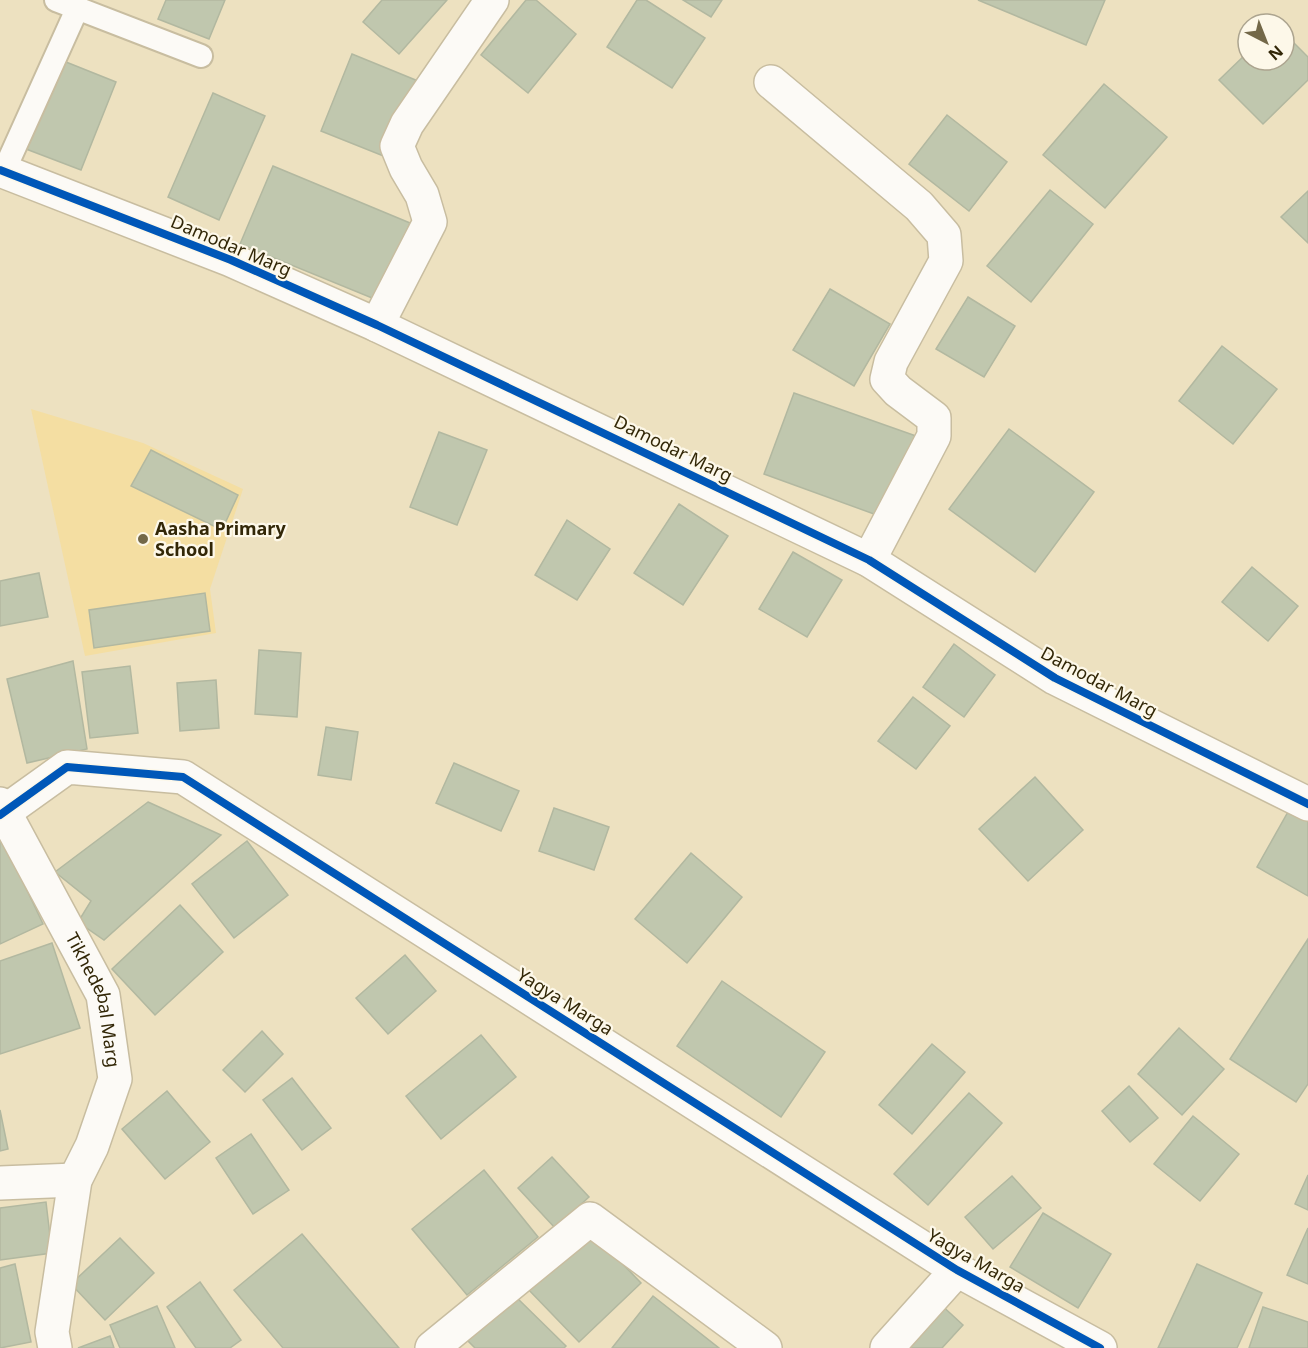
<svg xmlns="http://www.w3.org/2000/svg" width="1308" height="1348" font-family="'Noto Sans',sans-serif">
	<rect width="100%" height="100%" fill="#ede1c0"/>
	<polygon fill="#f4dea2" points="31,409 143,443 243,489 210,589 216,633 85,656"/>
	<g fill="#c0c7ae" stroke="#b2b8a0" stroke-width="1.5">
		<polygon points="166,0 225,0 209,39 158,19"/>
		<polygon points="382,0 447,0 399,54 363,22"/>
		<polygon points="526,0 536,0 576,34 528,93 481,55"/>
		<polygon points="637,0 646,0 705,38 672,88 607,47"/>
		<polygon points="683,0 722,0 711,17"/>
		<polygon points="978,0 1105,0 1086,45"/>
		<polygon points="1284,33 1308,57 1308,80 1263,124 1219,80 1248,52 1248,60 1284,60"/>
		<polygon points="352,54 418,81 386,157 321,131"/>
		<polygon points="61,60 116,82 81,170 26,149"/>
		<polygon points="1104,84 1167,137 1105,208 1043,155"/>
		<polygon points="213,93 265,116 219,220 168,197"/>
		<polygon points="947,115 1007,162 969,211 909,164"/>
		<polygon points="273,166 410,223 377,300 240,244"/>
		<polygon points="1050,190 1093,224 1031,302 987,266"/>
		<polygon points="1308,191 1308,243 1281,217"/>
		<polygon points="830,289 890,324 854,386 793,350"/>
		<polygon points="968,297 1015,326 984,377 936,349"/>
		<polygon points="1222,346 1277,389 1233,444 1179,401"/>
		<polygon points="794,393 916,436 885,518 764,474"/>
		<polygon points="1009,429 1094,492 1035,572 949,509"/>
		<polygon points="439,432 487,450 457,525 410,507"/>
		<polygon points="151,450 238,495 222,530 131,486"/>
		<polygon points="679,504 728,536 683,605 634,573"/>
		<polygon points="567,520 610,549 577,600 535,575"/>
		<polygon points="793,552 842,580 807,637 759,609"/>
		<polygon points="1252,567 1298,606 1268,641 1222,602"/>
		<polygon points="39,573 48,617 0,626 0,581"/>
		<polygon points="205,593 210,631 94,648 89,610"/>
		<polygon points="954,644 995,675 964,717 923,687"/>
		<polygon points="259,650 301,653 297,717 255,714"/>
		<polygon points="73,661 87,749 27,763 7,679"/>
		<polygon points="130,666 138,733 90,738 82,672"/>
		<polygon points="216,680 219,728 180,731 177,683"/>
		<polygon points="913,697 950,726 916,769 878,741"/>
		<polygon points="326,727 358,732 351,780 318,775"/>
		<polygon points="454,763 519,791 501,831 436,803"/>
		<polygon points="1035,777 1083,830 1028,881 979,829"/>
		<polygon points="148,802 221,835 104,940 78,922 91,901 55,872"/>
		<polygon points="1293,803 1308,812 1308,896 1257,867"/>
		<polygon points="554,808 609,827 594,870 539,851"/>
		<polygon points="0,833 43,924 0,944"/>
		<polygon points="247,841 288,895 234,938 192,884"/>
		<polygon points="691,853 742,897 687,963 635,919"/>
		<polygon points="180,905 223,952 155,1015 112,969"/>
		<polygon points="1308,939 1308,1084 1296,1102 1230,1059"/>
		<polygon points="52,943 80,1028 0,1054 0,961"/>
		<polygon points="405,955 436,991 388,1034 356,998"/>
		<polygon points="722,981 825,1052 781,1117 677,1046"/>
		<polygon points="1179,1028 1224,1069 1182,1115 1138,1074"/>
		<polygon points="262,1031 283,1054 245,1092 223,1070"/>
		<polygon points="481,1035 516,1077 441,1139 406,1096"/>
		<polygon points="932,1044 965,1072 912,1134 879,1105"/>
		<polygon points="292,1078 331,1128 302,1150 263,1100"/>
		<polygon points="1129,1086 1158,1118 1130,1142 1102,1111"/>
		<polygon points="167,1091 210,1142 165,1179 122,1129"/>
		<polygon points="969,1093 1002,1123 928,1205 894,1174"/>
		<polygon points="0,1110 8,1149 0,1151"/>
		<polygon points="1193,1116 1239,1154 1200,1201 1154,1164"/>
		<polygon points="251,1134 289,1190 253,1214 216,1158"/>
		<polygon points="552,1157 589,1197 555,1228 518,1188"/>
		<polygon points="484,1170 538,1237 467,1295 412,1229"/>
		<polygon points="1308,1175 1308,1210 1295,1204"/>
		<polygon points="1012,1176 1041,1208 993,1249 965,1217"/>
		<polygon points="46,1202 52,1253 0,1260 0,1208"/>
		<polygon points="1043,1213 1111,1254 1078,1308 1010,1267"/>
		<polygon points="588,1228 641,1283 579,1342 526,1287"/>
		<polygon points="1308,1228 1308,1284 1287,1275"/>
		<polygon points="302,1234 399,1348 283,1348 234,1290"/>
		<polygon points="120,1238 154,1273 105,1320 71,1284"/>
		<polygon points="15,1264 31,1342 0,1348 0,1268"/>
		<polygon points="1197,1264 1262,1293 1237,1348 1158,1348"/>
		<polygon points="200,1282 241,1340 230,1348 196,1348 167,1307"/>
		<polygon points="512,1293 566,1346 564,1348 475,1348 466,1339"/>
		<polygon points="653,1296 719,1348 612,1348"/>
		<polygon points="938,1302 963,1325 942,1348 909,1348 902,1341"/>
		<polygon points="157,1306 175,1348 120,1348 110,1325"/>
		<polygon points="1263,1307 1308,1322 1308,1348 1249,1348"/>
		<polygon points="110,1336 114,1348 78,1348"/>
	</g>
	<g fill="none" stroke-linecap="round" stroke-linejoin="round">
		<g stroke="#c8bda0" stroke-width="26">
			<g id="lane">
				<polyline points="56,0 201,56"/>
				<polyline points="4,171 78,7"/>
			</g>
		</g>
		<g stroke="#c8bda0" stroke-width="36">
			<g id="street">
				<polyline points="771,82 919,206 944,235 946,261 891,362 887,379 898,391 934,418 934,436 869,560"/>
				<polyline points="0,170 231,260 377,325 869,560 1055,678 1308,804"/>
				<polyline points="377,325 430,222 422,195 406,168 397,146 407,124 492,0"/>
				<path id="s1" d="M0,804L103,995L115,1079L92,1146L75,1180L52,1332L55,1348"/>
				<polyline points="0,815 67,767 183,777 957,1270 1100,1348"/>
				<polyline points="0,1183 75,1180"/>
				<polyline points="432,1348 590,1219 765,1348"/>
				<polyline points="887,1348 957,1270"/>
			</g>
		</g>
		<use href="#lane" stroke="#fcfaf6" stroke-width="22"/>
		<use href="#street" stroke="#fcfaf6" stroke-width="33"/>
		<g stroke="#fdf8e9" stroke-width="11">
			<g id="cycleway">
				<polyline points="0,170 231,260 377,325 869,560 1055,678 1308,804"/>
				<polyline points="0,815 67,767 183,777 957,1270 1100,1348"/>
			</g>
		</g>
		<use href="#cycleway" stroke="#0057b8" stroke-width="8"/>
	</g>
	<circle fill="#736848" stroke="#fdf8e9" stroke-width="2" cx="143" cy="539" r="6"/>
	<g text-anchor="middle" stroke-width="4.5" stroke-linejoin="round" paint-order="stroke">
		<g font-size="18" fill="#322707" stroke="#fdf8e9">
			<text transform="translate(231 246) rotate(23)" y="6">Damodar Marg</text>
			<text transform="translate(673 449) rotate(26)" y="6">Damodar Marg</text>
			<text transform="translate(1099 682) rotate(28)" y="6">Damodar Marg</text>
			<text dy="6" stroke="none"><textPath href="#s1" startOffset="219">Tikhedebal Marg</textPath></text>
			<text transform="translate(565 1002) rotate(32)" y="6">Yagya Marga</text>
			<text transform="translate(976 1261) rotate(30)" y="6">Yagya Marga</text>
		</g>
		<g font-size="18" font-weight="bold" fill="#322707" stroke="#fdf8e9" text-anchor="start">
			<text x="155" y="535">Aasha Primary<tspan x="155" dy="21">School</tspan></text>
		</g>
	</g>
	<g transform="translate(1266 42) rotate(138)"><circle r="28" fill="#fdf8e9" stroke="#aca48f" stroke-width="1.5"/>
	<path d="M0-4.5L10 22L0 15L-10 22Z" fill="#736848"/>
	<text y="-9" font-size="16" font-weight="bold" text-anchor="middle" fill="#322707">N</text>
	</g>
</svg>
